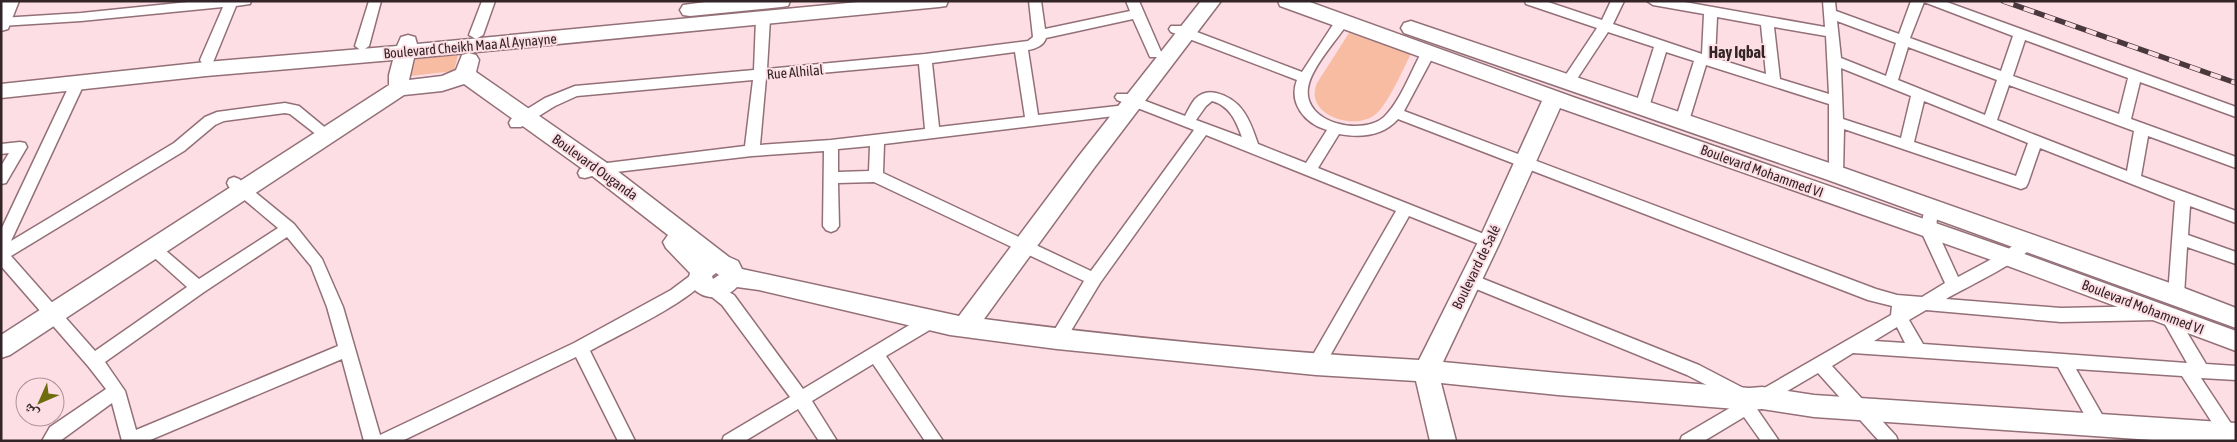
<svg xmlns="http://www.w3.org/2000/svg" width="2237" height="442" font-family="'Asap Condensed','Noto Naskh Arabic',sans-serif">
	<rect width="100%" height="100%" fill="#fedee5"/>
	<g fill="#f7bca2">
		<path d="M1349,33L1411,54C1403,69 1388,104 1376,114C1355,132 1303,115 1317,83Z"/>
		<polygon points="459,51 454,71 411,76 416,56"/>
	</g>
	<g fill="none" stroke-linecap="round" stroke-linejoin="round">
		<g stroke="#937078" stroke-width="3">
			<g id="street">
				<polygon points="198,1 251,1 250,4 236,6 214,60 212,63 202,63 200,60 223,7 81,21 1,26 1,18 81,13"/>
				<polygon points="369,1 381,1 369,46 362,51 355,46"/>
				<polygon points="482,1 495,1 483,35 476,39 469,35"/>
				<path d="M1029,1H1041L1045,29L1130,11L1126,1H1139L1162,54L1160,57H1150L1133,19L1046,38C1044,45 1036,49 1028,50L1038,115L1126,105L1131,106L1133,110L1131,114L884,144L883,173L1091,271L1194,130L1117,100L1115,97L1117,94H1127L1185,116C1188,110 1191,104 1195,99C1201,93 1208,91 1216,93C1242,99 1250,120 1258,144L1306,163L1327,130C1305,124 1288,103 1297,80L1171,32L1169,29L1171,26H1181L1302,72L1338,17L1343,16L1350,20C1338,39 1311,67 1308,88C1303,124 1363,136 1384,117C1401,101 1412,68 1424,48H1434L1436,51L1404,111L1876,289L1897,295L1922,297L1945,283L1920,229L1926,204L1931,202L1936,204L1938,208L1936,229L1958,277L2003,253L2023,238L2028,236L2033,238L2036,242C2026,260 1966,287 1946,299L2061,308L2156,306L2162,308L2164,313L2162,318L2156,320L2061,322L1926,310L1909,320L1923,344L2187,363L2162,319L2164,314L2170,312L2176,314L2206,364L2236,366V380L2201,378L2234,428L2236,431L2234,438L2228,441L2222,438L2182,376L2076,369L2108,425L2105,430L2099,432L2093,430L2058,367L1853,353L1832,366L1896,436L1898,441H1879L1818,373L1757,409L1779,441H1761L1744,417L1704,441H1680L1682,436L1740,402L1687,375L1464,284L1462,280L1464,276L1470,274L1476,276L1699,365L1751,392L1752,395L1891,315L1892,306L1868,300L1398,119C1383,136 1361,138 1339,134L1318,168L1494,238L1497,242L1494,246L1489,248L1409,216L1322,370L1316,372L1310,370L1308,365L1310,360L1396,211L1206,135L1100,283L1063,344L1057,346L1051,344L1049,339L1084,281L874,182L838,183L839,226L836,230L831,232L826,230L823,226L824,151L752,156L599,174L585,178L580,177L578,173L580,169L599,164L745,146L753,80L577,96L555,106L521,127H511L509,123L511,119L545,98L575,86L754,70L756,19L763,15L770,19L767,69L925,54L1028,41L1033,37ZM1015,52L1025,117L939,127L932,63ZM919,64L925,129L831,140L760,145L766,78ZM1212,101C1230,106 1236,121 1242,137L1196,120L1206,106ZM870,146L869,171L838,172V149ZM1897,327L1905,343L1874,341Z"/>
				<path d="M1525,1H1545L1602,20L1611,1H1624L1613,24L1702,54L1704,14L1653,5L1647,1H1679L1825,27L1823,1H1835L1836,11L1899,34L1911,1H1944L2236,107V117L2140,82L2131,119L2236,157V168L2148,136L2141,176L2236,211V223L2190,206L2188,235L2236,252V264L2187,247L2184,295L2182,300L2176,301L2170,300L2168,295L2175,201L2040,148L2028,183L2026,187L2021,189L1844,129L1843,174L1841,178L1836,179L1831,178L1829,174V104L1706,65L1689,121L1687,125H1677L1675,121L1694,61L1666,52L1649,107L1647,111H1637L1635,107L1654,47L1608,32L1573,85H1563L1561,82L1597,28L1526,4ZM1924,2L2013,36L2001,71L1910,38ZM1717,17L1761,25L1766,74L1715,58ZM1837,21L1896,43L1886,76L1841,58ZM1774,27L1826,36L1829,94L1780,79ZM2025,40L2128,78L2119,114L2013,76ZM1908,47L1997,80L1985,115L1898,80ZM1841,68L1911,96L1901,138L1843,119ZM2009,85L2134,131L2127,171L1997,120ZM1924,101L2028,143L2016,176L1914,142Z"/>
				<path d="M77,79L82,81L84,84L11,241L174,143L205,117L217,112L285,103L299,106L334,135L332,139H322L290,114L285,113L224,121L215,125L184,151L11,256L95,351L187,287L148,252L145,248L148,244L153,242L158,244L199,279L278,228L229,187L227,183L229,179L234,177L239,179L294,224L322,259L343,307L380,435L574,343L671,290L695,272L700,270L705,272L708,276C695,300 616,336 590,351L635,441H618L576,357L402,441H364L342,359L148,441H122L112,403L60,441H42L50,427L106,389L88,366L1,266V230L70,84L72,81ZM287,237L311,266L327,307L338,346L136,430L125,391L105,362L204,292Z"/>
				<polygon points="20,142 25,143 27,147 6,183 1,184 1,166 9,153 1,154 1,144"/>
				<polygon points="713,283 734,295 803,389 926,315 932,313 938,315 940,320 938,325 886,356 943,441 925,441 873,364 812,401 837,441 819,441 798,409 745,441 722,441 724,436 790,397 722,305 707,293 705,289 707,285"/>
			</g>
		</g>
		<g stroke="#937078" stroke-width="3">
			<g id="secondary">
				<polygon points="1,1 19,1 8,29 1,31"/>
				<polygon points="713,1 790,1 788,6 781,7 690,16 683,15 680,10 683,5"/>
				<path d="M869,1H948L946,6L939,7L414,58L409,80L442,76L456,70L462,55L469,53L476,55L479,60L476,72L607,163L729,257L738,261L742,269L959,316L1078,157L1201,1H1221L1094,168L984,319C1128,338 1274,352 1419,360L1478,242L1542,101L1280,6L1278,1H1307L1573,97L2016,251L2236,331V351L2000,263L1560,108L1500,242L1443,362L1558,373L1749,388L1762,387L1814,395L2236,423V441H2167L1814,417L1762,409L1749,410L1558,395L1441,383L1456,441H1430L1416,381L1316,375L1057,349L950,335L759,290L737,287C722,303 698,300 688,281L690,273L666,248L663,242L668,235L591,175L464,84L442,91L404,95L10,355L1,358V335L389,85V75L393,60L206,76L1,98V84L206,62L397,46L401,37L408,35L415,37L417,44ZM716,273L719,275L713,279L712,276Z"/>
				<polygon points="1411,21 1844,168 2184,288 2236,308 2236,328 1828,180 1404,33 1401,28 1404,23"/>
			</g>
		</g>
		<use href="#street" fill="#fff" fill-rule="evenodd"/>
		<use href="#secondary" fill="#fff" fill-rule="evenodd"/>
		<g stroke="#49383d" stroke-width="5.5">
			<polyline id="rail" points="2003,1 2236,83"/>
		</g>
		<use href="#rail" stroke="#fedee5" stroke-width="4" stroke-dasharray="11" stroke-linecap="butt"/>
	</g>
	<g text-anchor="middle" stroke-width="4" stroke-linejoin="round" paint-order="stroke">
		<g font-size="14" fill="#332428" stroke="#fedee5">
			<text transform="translate(470 46) rotate(-5)" y="5">Boulevard Cheikh Maa Al Aynayne</text>
			<text transform="translate(795 72) rotate(-5)" y="5">Rue Alhilal</text>
			<text transform="translate(595 167) rotate(36)" y="5">Boulevard Ouganda</text>
			<text transform="translate(1762 171) rotate(20)" y="5">Boulevard Mohammed VI</text>
			<text transform="translate(1476 267) rotate(-64)" y="5">Boulevard de Salé</text>
			<text transform="translate(2143 307) rotate(21)" y="5">Boulevard Mohammed VI</text>
		</g>
		<g font-size="16" font-weight="bold" fill="#332428" stroke="#fedee5">
			<text x="1737" y="58">Hay Iqbal</text>
		</g>
	</g>
	<rect width="2237" height="442" fill="none" stroke="#332428" stroke-width="5"/>
	<g transform="translate(40 402) rotate(225)"><circle r="24" fill="#fedee5" stroke="#ad9499"/>
	<path d="M0-4L9 19L0 12L-9 19Z" fill="#6e6d0e"/>
	<text y="-8" font-size="14" font-weight="bold" text-anchor="middle" fill="#332428">ش</text>
	</g>
</svg>
